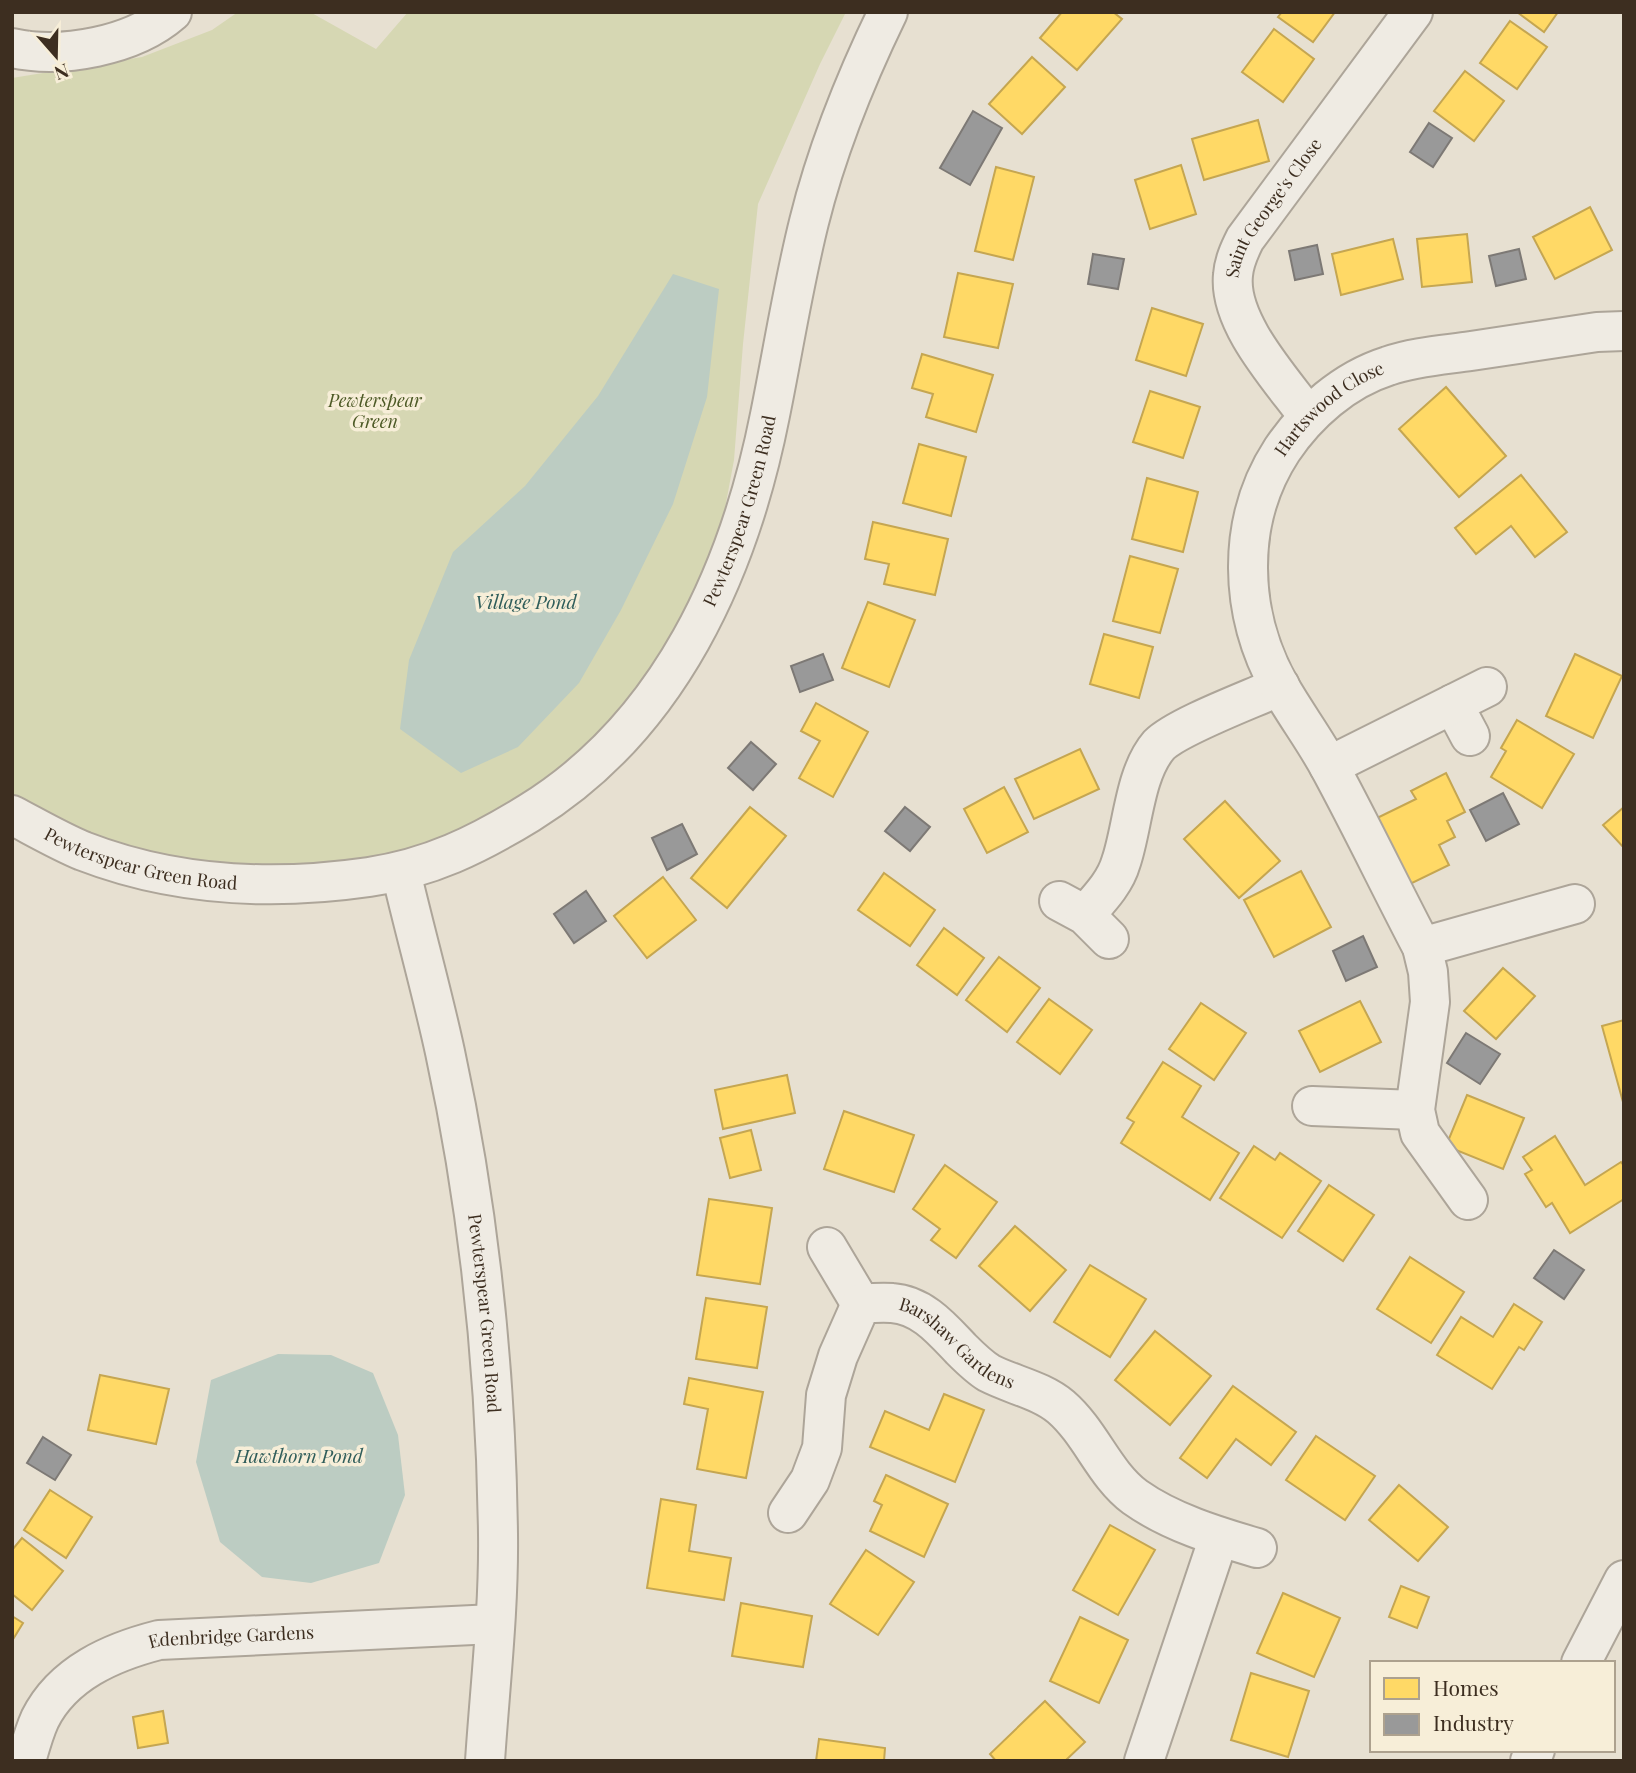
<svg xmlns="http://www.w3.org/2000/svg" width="1636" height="1773" font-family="'Playfair Display',serif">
	<rect width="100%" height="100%" fill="#e7e0d1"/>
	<polygon fill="#d6d7b3" points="238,12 310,12 376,49 408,12 846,12 820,64 758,204 743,344 734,460 709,594 639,707 512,819 264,892 12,826 12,78 142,57 212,30"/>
	<g fill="#bcccc2">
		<polygon points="673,274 719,289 707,397 673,504 621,610 579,683 518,747 461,773 400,729 409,660 453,552 525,486 598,396"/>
		<polygon points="278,1354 331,1355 373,1373 398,1435 405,1495 379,1563 311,1583 262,1577 220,1542 196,1462 211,1380"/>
	</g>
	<g fill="#ffd966" stroke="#c5a651" stroke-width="2">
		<polygon points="1062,12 1113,12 1122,19 1077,70 1040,38"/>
		<polygon points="1282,12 1335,12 1313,42 1278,17"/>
		<polygon points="1517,12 1558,12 1544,32"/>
		<polygon points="1510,21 1547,47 1517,89 1480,63"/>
		<polygon points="1274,29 1314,59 1283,102 1242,72"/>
		<polygon points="1032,57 1065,87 1022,134 989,104"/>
		<polygon points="1465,71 1504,101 1474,141 1434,111"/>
		<polygon points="1258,120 1269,161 1204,180 1192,139"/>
		<polygon points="1181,165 1196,214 1150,229 1135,180"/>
		<polygon points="996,167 1034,177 1013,260 975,251"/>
		<polygon points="1590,207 1612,250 1555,279 1533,237"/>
		<polygon points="1467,234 1472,282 1422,287 1417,239"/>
		<polygon points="1393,239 1403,279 1341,295 1332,254"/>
		<polygon points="958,273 1013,284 998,348 944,337"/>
		<polygon points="1152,308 1203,324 1186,376 1136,360"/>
		<polygon points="922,354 993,375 976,432 926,417 933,394 912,388"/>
		<polygon points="1446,387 1506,456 1459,497 1399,429"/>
		<polygon points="1150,391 1200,407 1183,458 1133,442"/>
		<polygon points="919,444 966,457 951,516 903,503"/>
		<polygon points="1521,475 1567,532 1535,557 1511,526 1476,554 1455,528"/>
		<polygon points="1147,478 1198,492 1183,552 1132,539"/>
		<polygon points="873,522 948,539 935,595 884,584 889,564 865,559"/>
		<polygon points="1130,556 1178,569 1160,633 1113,621"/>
		<polygon points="868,602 915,620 889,687 842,668"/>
		<polygon points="1104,634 1153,647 1139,698 1090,684"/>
		<polygon points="1575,654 1622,676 1593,738 1546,716"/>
		<polygon points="816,703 868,732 833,797 799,778 820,741 801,731"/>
		<polygon points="1517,720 1574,754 1542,808 1491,777 1506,751 1501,748"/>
		<polygon points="1080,749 1099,789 1034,819 1015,779"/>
		<polygon points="1446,773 1465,812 1447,821 1455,837 1439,845 1449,865 1408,885 1375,819 1416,799 1411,791"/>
		<polygon points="1004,787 1028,832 987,853 964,809"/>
		<polygon points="1225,801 1280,861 1239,898 1184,839"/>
		<polygon points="750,807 786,836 727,908 691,878"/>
		<polygon points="1624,807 1624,848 1603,825"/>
		<polygon points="1301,871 1331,927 1274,957 1244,900"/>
		<polygon points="884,873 935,910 910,946 858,910"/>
		<polygon points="663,877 696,920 647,958 614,916"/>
		<polygon points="944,928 984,958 957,995 917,965"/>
		<polygon points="999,957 1040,988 1007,1032 966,1000"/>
		<polygon points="1503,968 1535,996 1496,1039 1464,1011"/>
		<polygon points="1049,999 1092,1030 1060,1074 1017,1042"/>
		<polygon points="1360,1001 1381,1042 1320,1072 1299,1031"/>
		<polygon points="1201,1003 1246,1033 1214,1080 1169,1049"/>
		<polygon points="1624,1020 1624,1102 1623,1102 1602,1026"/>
		<polygon points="1163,1062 1201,1086 1182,1117 1239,1153 1210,1200 1121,1143 1134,1122 1127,1118"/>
		<polygon points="787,1075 795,1113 723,1129 715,1090"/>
		<polygon points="1467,1095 1524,1118 1503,1169 1446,1146"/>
		<polygon points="844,1111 914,1135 894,1192 824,1169"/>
		<polygon points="751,1130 761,1170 730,1178 720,1138"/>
		<polygon points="1555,1136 1585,1185 1621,1162 1624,1166 1624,1199 1570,1233 1552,1203 1546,1207 1525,1174 1532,1170 1523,1157"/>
		<polygon points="1254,1146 1275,1160 1280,1153 1321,1181 1282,1238 1220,1198"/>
		<polygon points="945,1165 997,1202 956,1258 931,1240 940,1229 913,1209"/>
		<polygon points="1329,1185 1374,1215 1343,1261 1298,1231"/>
		<polygon points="709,1199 772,1208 760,1284 697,1275"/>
		<polygon points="1015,1226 1066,1270 1030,1311 979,1266"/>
		<polygon points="1410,1257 1464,1292 1431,1343 1377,1309"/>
		<polygon points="1090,1265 1146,1299 1110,1357 1054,1322"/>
		<polygon points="706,1298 767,1307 757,1368 696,1359"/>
		<polygon points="1514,1304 1542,1322 1524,1350 1519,1347 1492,1389 1437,1355 1461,1317 1493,1337"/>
		<polygon points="1155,1331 1211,1376 1170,1425 1115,1380"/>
		<polygon points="100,1375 169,1389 156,1444 88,1430"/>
		<polygon points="689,1378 763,1392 746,1478 697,1469 708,1409 684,1404"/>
		<polygon points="1233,1386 1296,1432 1271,1465 1236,1439 1207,1478 1180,1458"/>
		<polygon points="944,1394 984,1410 955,1482 870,1447 885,1411 929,1430"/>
		<polygon points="1316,1436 1375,1476 1345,1520 1286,1480"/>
		<polygon points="886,1475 948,1504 924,1557 870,1531 882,1505 874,1501"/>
		<polygon points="1399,1485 1448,1527 1418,1561 1369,1520"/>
		<polygon points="50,1490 92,1517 66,1558 24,1530"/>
		<polygon points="661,1499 696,1505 689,1551 731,1558 724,1600 647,1588"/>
		<polygon points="1110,1525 1155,1550 1118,1615 1073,1590"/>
		<polygon points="22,1538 63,1571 32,1610 12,1594 12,1550"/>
		<polygon points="866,1550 914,1582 878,1635 830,1604"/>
		<polygon points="1401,1586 1429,1597 1417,1628 1389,1617"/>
		<polygon points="1283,1593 1340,1618 1314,1677 1257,1653"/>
		<polygon points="741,1603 812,1616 803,1667 732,1656"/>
		<polygon points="12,1616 23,1623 12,1641"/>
		<polygon points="1080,1617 1128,1640 1099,1703 1050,1681"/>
		<polygon points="1251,1673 1309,1691 1288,1757 1231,1740"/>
		<polygon points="1045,1701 1085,1742 1065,1761 996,1761 990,1754"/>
		<polygon points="163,1711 168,1743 138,1748 133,1717"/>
		<polygon points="819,1739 885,1748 884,1761 816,1761"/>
	</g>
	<g fill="#999" stroke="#7d7975" stroke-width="2">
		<polygon points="973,111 1002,128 970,185 940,168"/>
		<polygon points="1429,123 1452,138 1433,167 1410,152"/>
		<polygon points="1317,245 1323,274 1295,280 1289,251"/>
		<polygon points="1519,249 1526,279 1496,286 1489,256"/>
		<polygon points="1093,254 1124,259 1118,289 1088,284"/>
		<polygon points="823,654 833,680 800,692 791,666"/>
		<polygon points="751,742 776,764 753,790 728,768"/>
		<polygon points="1503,793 1519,824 1486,841 1470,810"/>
		<polygon points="905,807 930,827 910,851 885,831"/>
		<polygon points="682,824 697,854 667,870 652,838"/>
		<polygon points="586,891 606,921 574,943 554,914"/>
		<polygon points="1363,936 1377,967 1346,981 1333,951"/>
		<polygon points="1466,1033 1500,1054 1480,1084 1447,1063"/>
		<polygon points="1554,1250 1584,1270 1564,1299 1534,1278"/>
		<polygon points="43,1437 71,1455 55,1480 27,1463"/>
	</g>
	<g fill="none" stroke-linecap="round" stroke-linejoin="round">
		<g stroke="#ada599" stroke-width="42">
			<g id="minor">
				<path d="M12,48C62,59 133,46 172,12"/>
				<path id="s1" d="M1308,416C1282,380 1228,323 1233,275C1234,262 1239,251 1245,239L1413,12"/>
				<polyline points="1470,736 1453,704 1487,687"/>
				<polyline points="1329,766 1453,704"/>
				<path id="s2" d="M12,815C35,827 59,841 83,851C176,887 272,891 369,877C430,868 477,845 529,813C670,726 739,571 770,415C783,351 793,286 809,222C827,149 855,80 888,12"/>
				<path id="s3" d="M401,872C415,932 432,992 445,1052C479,1209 496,1373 498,1534C499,1609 490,1686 485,1761"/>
				<polyline points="1059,901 1085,915 1109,939"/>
				<path d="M1085,915C1099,899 1115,883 1121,862C1133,827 1134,774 1159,745C1178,726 1252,699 1280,686"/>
				<polyline points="1422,947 1575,904"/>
				<polyline points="1312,1106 1415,1110"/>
				<path id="s4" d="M1468,1200L1420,1133L1415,1110L1430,1002L1428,972L1422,947C1391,888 1362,827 1330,768C1315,740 1296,715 1280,687C1239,614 1235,522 1282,450C1307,413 1344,380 1388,366C1414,357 1443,355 1471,351C1513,345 1555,338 1597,332L1624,331"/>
				<polyline points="827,1247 861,1304"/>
				<path id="s5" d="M788,1513L810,1480L822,1448L826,1395L838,1356L861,1304C871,1303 882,1302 892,1303C922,1305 942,1329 961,1349C969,1357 979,1367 989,1373C1012,1385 1041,1390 1061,1407C1091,1433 1104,1474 1135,1497C1170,1522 1216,1536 1257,1548"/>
				<polyline points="1581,1663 1624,1580"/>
				<path id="s6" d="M26,1761C30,1747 34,1732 40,1719C63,1673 112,1652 159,1640L494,1624"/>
				<polyline points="1144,1761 1219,1537"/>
				<polyline points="1530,1761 1535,1750"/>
			</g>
		</g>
		<use href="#minor" stroke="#efebe3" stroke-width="38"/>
	</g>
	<g text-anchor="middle" stroke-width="7" stroke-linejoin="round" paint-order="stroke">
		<g font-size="18" fill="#3d2e20" stroke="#f7eed8">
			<text dy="6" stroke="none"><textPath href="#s1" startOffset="242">Saint George's Close</textPath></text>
			<text dy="6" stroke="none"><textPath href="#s4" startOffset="880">Hartswood Close</textPath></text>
			<text dy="6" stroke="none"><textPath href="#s2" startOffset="922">Pewterspear Green Road</textPath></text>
			<text dy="6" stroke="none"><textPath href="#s2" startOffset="138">Pewterspear Green Road</textPath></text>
			<text dy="6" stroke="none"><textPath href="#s3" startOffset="450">Pewterspear Green Road</textPath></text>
			<text dy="6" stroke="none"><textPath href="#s5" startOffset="334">Barshaw Gardens</textPath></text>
			<text dy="6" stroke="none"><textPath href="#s6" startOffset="264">Edenbridge Gardens</textPath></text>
		</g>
		<g font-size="18" font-style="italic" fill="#4d5a26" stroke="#f7eed8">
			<text x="375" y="407">Pewterspear<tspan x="375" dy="21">Green</tspan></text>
		</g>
		<g font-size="19" font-style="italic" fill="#2f5d5a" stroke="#f7eed8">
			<text x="526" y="609">Village Pond</text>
			<text x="299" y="1463">Hawthorn Pond</text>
		</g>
	</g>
	<rect width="1636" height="1773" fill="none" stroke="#3d2e20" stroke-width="28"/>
	<rect x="1370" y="1661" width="245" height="91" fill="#f7eed8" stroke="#ada18e" stroke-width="2"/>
	<rect x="1384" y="1678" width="35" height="21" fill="#ffd966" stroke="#ada18e" stroke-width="2"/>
	<text x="1433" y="1696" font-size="21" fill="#3d2e20">Homes</text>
	<rect x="1384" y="1714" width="35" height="21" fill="#999999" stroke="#ada18e" stroke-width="2"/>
	<text x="1433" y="1731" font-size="21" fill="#3d2e20">Industry</text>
	<g transform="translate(56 56) rotate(160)" stroke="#f7eed8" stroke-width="5" paint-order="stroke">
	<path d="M0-5L12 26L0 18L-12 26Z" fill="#3d2e20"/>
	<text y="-10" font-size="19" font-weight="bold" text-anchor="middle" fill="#3d2e20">N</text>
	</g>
</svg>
